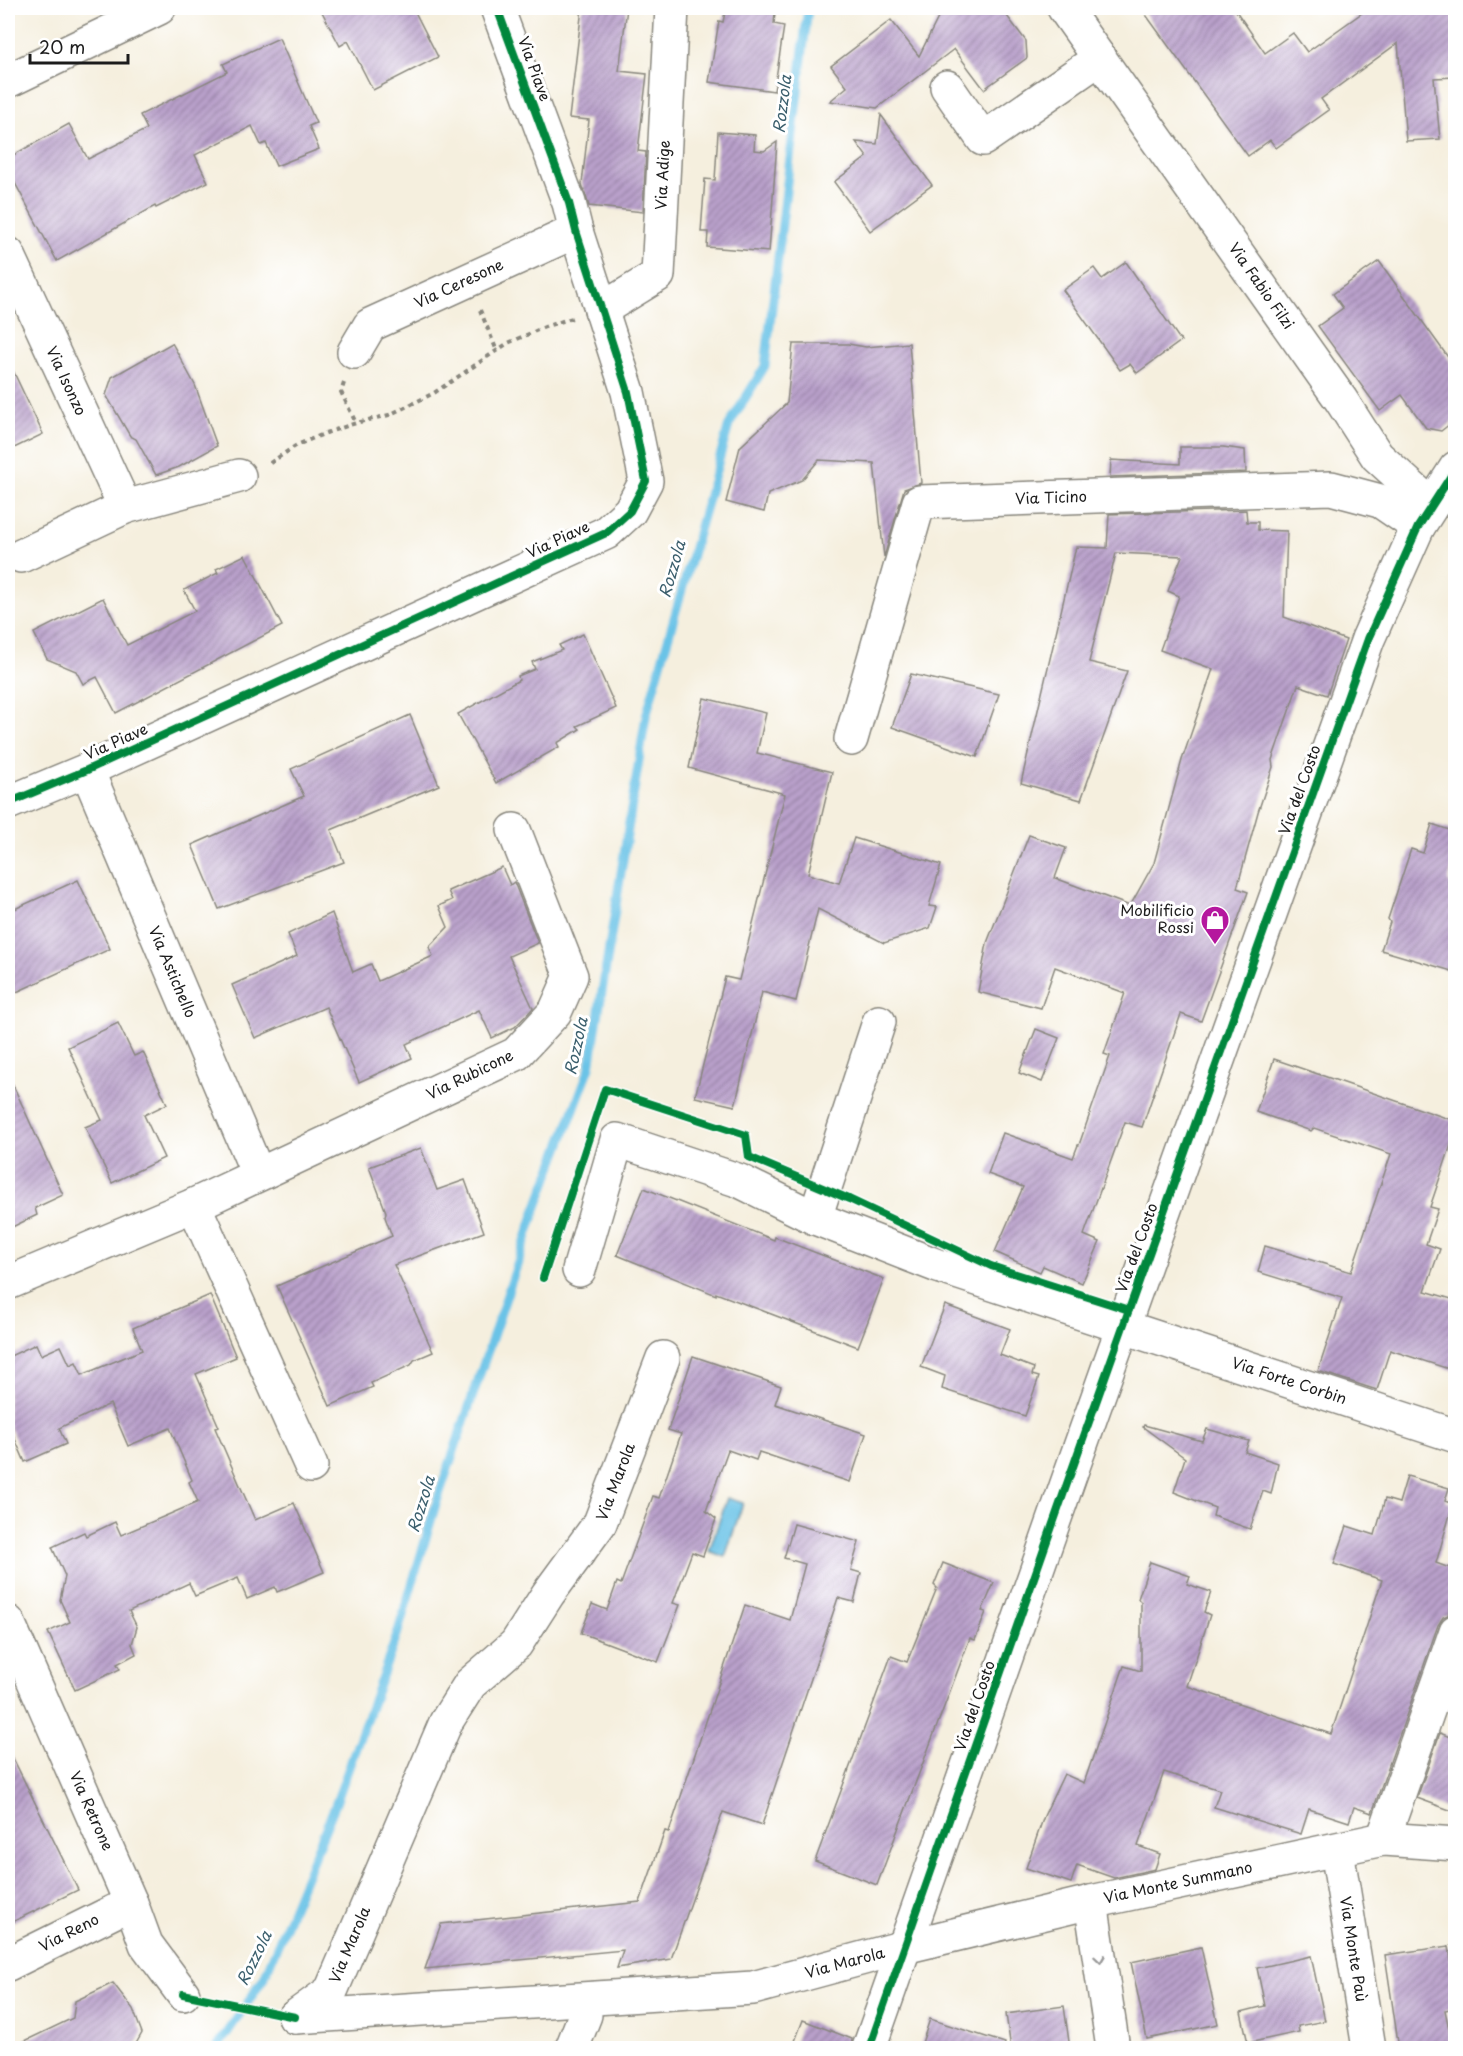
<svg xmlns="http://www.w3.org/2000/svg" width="1463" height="2056" font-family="'Playpen Sans',sans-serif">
	<defs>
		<pattern id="building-hatch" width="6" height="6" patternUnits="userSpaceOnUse" patternTransform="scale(1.5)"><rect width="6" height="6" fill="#b9a0cb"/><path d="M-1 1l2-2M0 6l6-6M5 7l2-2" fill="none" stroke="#9682a4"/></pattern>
	</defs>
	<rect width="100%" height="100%" fill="#fff"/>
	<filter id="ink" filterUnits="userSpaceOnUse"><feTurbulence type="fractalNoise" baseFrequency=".0167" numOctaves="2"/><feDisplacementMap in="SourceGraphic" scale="12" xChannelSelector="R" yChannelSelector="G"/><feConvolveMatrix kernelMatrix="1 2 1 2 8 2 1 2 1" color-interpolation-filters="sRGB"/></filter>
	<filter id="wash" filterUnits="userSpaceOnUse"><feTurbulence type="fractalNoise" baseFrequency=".008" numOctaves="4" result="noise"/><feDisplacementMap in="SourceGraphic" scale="24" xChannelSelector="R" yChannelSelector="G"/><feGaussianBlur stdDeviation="1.35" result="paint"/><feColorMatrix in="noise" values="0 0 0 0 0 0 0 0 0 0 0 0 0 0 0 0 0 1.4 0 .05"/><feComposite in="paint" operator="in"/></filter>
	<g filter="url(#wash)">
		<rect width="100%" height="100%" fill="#f5efde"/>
		<polygon fill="#6ac3e7" stroke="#437082" stroke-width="1.5" points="727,1498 743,1503 725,1557 709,1551"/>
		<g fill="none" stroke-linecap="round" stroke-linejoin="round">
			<polyline stroke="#6ac3e7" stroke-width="9" points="217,2048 264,1978 336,1803 397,1635 436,1504 535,1212 590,1067 646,716 729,425 765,366 808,8"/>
		</g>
		<g id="blocks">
			<g fill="url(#building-hatch)">
				<polygon points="320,8 413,8 438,57 373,90 348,41 340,46"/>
				<polygon points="582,8 627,8 619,71 647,74 638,151 646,152 643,212 589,206 582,184 589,120 569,118"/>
				<polygon points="726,8 743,8 775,12 774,24 784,26 774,91 709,82 719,21 723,22"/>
				<polygon points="943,8 1001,8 1026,41 1027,58 984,89 954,49 877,108 830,101 847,87 831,66 891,20 919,56"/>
				<polygon points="1141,8 1234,8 1265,53 1293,33 1307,52 1369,8 1455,8 1455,77 1434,78 1440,139 1406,141 1398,43 1321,99 1329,110 1276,148 1270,140 1248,156"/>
				<polygon points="279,38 316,123 309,126 319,149 276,166 266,143 261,145 252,126 195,155 208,182 156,208 155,206 57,261 8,170 8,158 69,124 88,159 147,129 140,115 227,72 223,64"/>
				<polygon points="881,115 932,185 870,231 834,182 867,157 856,142 877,144"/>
				<polygon points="718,132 755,135 754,150 764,151 777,142 769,252 707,247 708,232 701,232 705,179 715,180"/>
				<polygon points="1379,261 1455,367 1455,420 1441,431 1426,428 1402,395 1380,411 1318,326 1343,308 1333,294"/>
				<polygon points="1126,262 1181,341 1137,373 1130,364 1120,370 1063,290 1094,268 1102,279"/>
				<polygon points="172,343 195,385 217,446 179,467 156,475 136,439 130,436 106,395 112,377"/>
				<polygon points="909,343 921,483 904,489 884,557 874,463 819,460 802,480 768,494 764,512 726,502 740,447 787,403 793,344 848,344 866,347"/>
				<polygon points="8,360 43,434 8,451"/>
				<polygon points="1180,447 1223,447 1245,450 1246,472 1110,477 1111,460 1180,464"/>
				<polygon points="1246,510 1247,522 1258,522 1258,530 1287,531 1284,617 1346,640 1327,695 1298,685 1272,760 1273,767 1258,812 1237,888 1248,892 1201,1021 1181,1014 1142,1127 1125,1122 1084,1235 1100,1242 1082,1283 1043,1266 1040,1272 995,1252 1023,1187 988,1174 1003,1133 1073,1158 1078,1145 1079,1145 1110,1056 1104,1054 1125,993 1055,967 1041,1008 978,992 987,943 1029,835 1066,848 1055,878 1130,906 1154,863 1182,760 1213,669 1160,650 1179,596 1168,591 1182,556 1116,553 1089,662 1127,671 1081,800 1021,783 1076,547 1107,548 1109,514"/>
				<polygon points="245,555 282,626 116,713 97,677 83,684 76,671 47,659 34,633 103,598 127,645 195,611 184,590 218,573 216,569"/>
				<polygon points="583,634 616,708 577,726 580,729 557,743 559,747 496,783 458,714 519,680 518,676 535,669 532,662 562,650 559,645"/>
				<polygon points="911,674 999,694 977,757 892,727"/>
				<polygon points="704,698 766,713 757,753 832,772 808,874 839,883 854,838 941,865 929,906 937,907 930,928 884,943 818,909 796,1001 762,992 735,1106 695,1097 725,977 739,980 785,794 689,768"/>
				<polygon points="410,715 439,785 331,830 344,862 219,909 192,845 304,796 291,769"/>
				<polygon points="1432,824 1455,832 1455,859 1448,882 1455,884 1455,972 1381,950 1390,922 1388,919 1411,849 1423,853"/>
				<polygon points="502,867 510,885 514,882 538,943 509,956 533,1008 515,1027 492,1038 479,1010 406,1044 412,1058 359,1082 326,1007 255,1038 232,985 297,956 288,934 332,913 353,972 371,964 378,981 433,956 429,947 448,927 439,906 452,900 448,891"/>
				<polygon points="78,880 110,949 8,996 8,912"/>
				<polygon points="118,1023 134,1056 143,1052 167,1104 144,1115 164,1158 112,1183 85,1127 102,1120 68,1047"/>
				<polygon points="1036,1029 1059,1038 1042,1082 1019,1073"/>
				<polygon points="1274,1059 1455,1121 1455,1133 1430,1207 1438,1209 1426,1244 1440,1249 1425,1291 1455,1300 1455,1371 1390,1350 1377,1390 1318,1371 1342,1298 1258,1272 1265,1246 1351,1272 1391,1154 1314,1128 1311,1131 1256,1112"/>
				<polygon points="8,1074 63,1195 35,1208 37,1215 8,1229"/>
				<polygon points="421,1148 437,1190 465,1180 484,1232 394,1265 433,1352 414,1360 411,1365 371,1383 373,1387 330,1406 277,1286 392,1236 385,1217 386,1212 369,1167"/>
				<polygon points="644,1188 774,1240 775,1237 884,1279 858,1347 716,1293 716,1295 617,1255"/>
				<polygon points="210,1295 236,1357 196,1374 219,1427 215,1428 255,1520 294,1503 324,1572 277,1592 275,1587 247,1599 238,1578 195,1596 189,1583 129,1611 137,1627 132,1644 136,1654 117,1664 120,1669 75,1690 48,1632 70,1622 60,1600 65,1576 52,1547 84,1532 86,1536 115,1522 121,1535 198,1502 189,1482 192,1480 170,1428 128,1446 110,1404 59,1428 66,1444 25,1462 8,1423 8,1357 36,1344 41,1355 61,1346 70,1365 76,1362 82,1375 142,1350 133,1328"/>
				<polygon points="945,1305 1010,1329 1000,1355 1034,1368 1032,1375 1039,1377 1025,1416 942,1389 945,1376 921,1367"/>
				<polygon points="693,1356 781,1386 775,1404 866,1434 850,1482 759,1452 756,1460 728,1450 706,1511 716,1519 703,1556 692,1552 673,1603 680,1605 658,1662 581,1633 592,1604 607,1610 617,1582 621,1584 653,1496 659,1498 681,1434 668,1430"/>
				<polygon points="1144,1425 1202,1441 1207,1429 1249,1441 1245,1452 1278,1463 1271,1494 1263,1491 1250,1529 1213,1516 1215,1508 1174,1492 1185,1458 1143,1427"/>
				<polygon points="1407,1476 1449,1488 1445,1501 1453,1504 1436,1563 1455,1570 1455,1592 1448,1615 1443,1617 1438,1625 1372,1813 1354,1807 1349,1822 1309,1809 1301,1834 1214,1807 1220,1790 1164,1772 1138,1846 1160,1854 1155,1869 1114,1878 1077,1865 1071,1883 1026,1868 1044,1816 1064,1774 1084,1783 1124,1666 1141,1671 1141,1602 1138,1599 1150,1562 1190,1576 1187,1584 1211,1592 1204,1612 1210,1615 1187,1686 1331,1734 1382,1580 1334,1564 1347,1526 1375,1535 1385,1499 1399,1503"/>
				<polygon points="794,1524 859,1542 851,1570 861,1573 854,1602 838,1598 762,1825 723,1812 671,1959 617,1968 623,1950 425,1969 441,1924 640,1902 665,1831 669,1832 745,1605 790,1620 805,1564 784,1558"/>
				<polygon points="943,1563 994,1583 982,1611 986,1612 975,1640 970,1638 877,1885 815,1861 891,1656 907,1662 937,1588 934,1585"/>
				<polygon points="1440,1733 1455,1739 1455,1812 1417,1798"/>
				<polygon points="8,1748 78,1890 8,1924"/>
				<polygon points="1449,1946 1455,1992 1455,2008 1445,2010 1453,2049 1399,2049 1385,1955"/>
				<polygon points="1201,1947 1218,2024 1147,2039 1131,1962"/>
				<polygon points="1311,1956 1325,2021 1298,2026 1299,2032 1248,2043 1241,2012 1265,2006 1257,1968"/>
				<polygon points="113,1983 133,2009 142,2033 133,2049 8,2049 73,2018 75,2001"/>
				<polygon points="1064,2006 1070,2049 1011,2049 1006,2014"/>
				<polygon points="930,2019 1005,2043 1004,2049 920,2049"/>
				<polygon points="803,2020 852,2039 851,2049 792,2049"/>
			</g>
		</g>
	</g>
	<g filter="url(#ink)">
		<use href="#blocks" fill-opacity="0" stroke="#88867d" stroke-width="1.5"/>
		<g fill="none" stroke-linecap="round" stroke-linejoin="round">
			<g stroke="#88867d" stroke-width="36">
				<g id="street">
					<polyline points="1064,8 1341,400 1377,456 1431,505"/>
					<polyline points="8,81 159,8"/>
					<polyline points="947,87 983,139 1100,58"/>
					<polyline points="8,254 125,507"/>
					<polyline points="601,310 658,275 672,8"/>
					<polyline points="354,352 370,325 576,231"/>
					<polyline points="21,556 125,507 239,476"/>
					<polyline points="851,739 919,502 1331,488 1380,501 1418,527"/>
					<polyline points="87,770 258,1174"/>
					<polyline points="8,803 87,770 606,533 630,511 646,481 628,392 576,231 569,203 497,8"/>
					<polyline points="194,1205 311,1466"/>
					<polyline points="815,1218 879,1022"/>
					<polyline points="579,1270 617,1140 740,1181 815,1218 938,1266 1456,1436"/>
					<polyline points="8,1283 194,1205 516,1054 555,1012 571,976 514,830"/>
					<polyline points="8,1622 131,1903 146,1944 183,1994"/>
					<polyline points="1383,1839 1456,1631"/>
					<polyline points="1337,1850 1369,2048"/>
					<polyline points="1091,1902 1113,2048"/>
					<polyline points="8,1964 131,1903"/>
					<polyline points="295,2017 753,1988 904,1947 1091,1902 1383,1839 1456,1844"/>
					<polyline points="295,2017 331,1991 446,1722 470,1684 516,1644 548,1594 600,1523 663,1358"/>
					<polyline points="572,2048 585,2015"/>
					<polyline points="869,2048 1069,1478 1368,639 1418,527 1456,468"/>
				</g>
			</g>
			<g stroke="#88867d" stroke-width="4" stroke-dasharray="4.5 4.5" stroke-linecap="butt">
				<polyline points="480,310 497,351"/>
				<polyline points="344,383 341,392 356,423"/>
				<polyline points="270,463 297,445 326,433 356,423 389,415 434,393 508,343 547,326 572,318"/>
				<polyline points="214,2001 265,2011"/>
			</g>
			<use href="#street" stroke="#fff" stroke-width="33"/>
			<g stroke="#fff" stroke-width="11">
				<g id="cycleway">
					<polyline points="8,803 87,770 606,533 630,511 646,481 628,392 576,231 569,203 497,8"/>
					<polyline points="543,1278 605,1089 746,1135 749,1157 849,1199 991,1266 1129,1310"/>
					<polyline points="183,1994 295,2017"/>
					<polyline points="869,2048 1069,1478 1368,639 1418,527 1456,468"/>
				</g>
			</g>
			<use href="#cycleway" stroke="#00873e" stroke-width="8"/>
		</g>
		<defs><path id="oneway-chevron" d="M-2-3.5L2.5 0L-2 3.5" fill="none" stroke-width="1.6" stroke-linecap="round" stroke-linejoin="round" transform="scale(1.5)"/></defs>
		<use stroke="#999" href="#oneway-chevron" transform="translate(1100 1959) rotate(82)"/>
	</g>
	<defs>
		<g id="shop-pin" transform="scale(1.5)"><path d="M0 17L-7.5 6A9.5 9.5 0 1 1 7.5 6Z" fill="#b5179e" stroke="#fff"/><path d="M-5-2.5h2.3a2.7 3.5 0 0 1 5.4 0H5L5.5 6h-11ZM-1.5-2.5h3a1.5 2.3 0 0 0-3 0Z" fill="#fff"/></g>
	</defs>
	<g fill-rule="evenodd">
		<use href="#shop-pin" x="1215" y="920"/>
	</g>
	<g text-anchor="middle" stroke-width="6" stroke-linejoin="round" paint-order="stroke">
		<g font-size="15" fill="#1c1c1c" stroke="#fff">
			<text transform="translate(534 69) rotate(70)" y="5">Via Piave</text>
			<text transform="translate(663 175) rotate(-87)" y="5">Via Adige</text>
			<text transform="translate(459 284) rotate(-25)" y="5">Via Ceresone</text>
			<text transform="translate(1261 286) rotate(55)" y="5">Via Fabio Filzi</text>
			<text transform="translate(66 381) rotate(65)" y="5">Via Isonzo</text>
			<text transform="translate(1051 498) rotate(-2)" y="5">Via Ticino</text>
			<text transform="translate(558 540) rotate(-25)" y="5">Via Piave</text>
			<text transform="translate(116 742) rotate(-24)" y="5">Via Piave</text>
			<text transform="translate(1300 790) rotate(-70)" y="5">Via del Costo</text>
			<text transform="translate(172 972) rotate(67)" y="5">Via Astichello</text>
			<text transform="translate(470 1075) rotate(-26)" y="5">Via Rubicone</text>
			<text transform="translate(1137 1248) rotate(-70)" y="5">Via del Costo</text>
			<text transform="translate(1289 1381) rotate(18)" y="5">Via Forte Corbin</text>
			<text transform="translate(616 1482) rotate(-69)" y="5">Via Marola</text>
			<text transform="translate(975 1706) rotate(-71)" y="5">Via del Costo</text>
			<text transform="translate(91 1811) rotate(66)" y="5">Via Retrone</text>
			<text transform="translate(1178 1883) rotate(-12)" y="5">Via Monte Summano</text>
			<text transform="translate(69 1933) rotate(-27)" y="5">Via Reno</text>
			<text transform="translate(350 1945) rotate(-67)" y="5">Via Marola</text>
			<text transform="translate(1353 1949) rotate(81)" y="5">Via Monte Paù</text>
			<text transform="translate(845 1963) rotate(-15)" y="5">Via Marola</text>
		</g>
		<g font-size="15" fill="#1c1c1c" stroke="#fff" text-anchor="end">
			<text x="1194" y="916">Mobilificio<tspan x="1194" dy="17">Rossi</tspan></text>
		</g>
		<g font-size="16" font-style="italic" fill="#3b5f6d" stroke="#fff">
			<text transform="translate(782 104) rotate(-83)" y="6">Rozzola</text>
			<text transform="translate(672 569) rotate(-74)" y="6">Rozzola</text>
			<text transform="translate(576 1046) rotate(-78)" y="6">Rozzola</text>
			<text transform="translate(421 1504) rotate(-73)" y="6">Rozzola</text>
			<text transform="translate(254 1958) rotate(-64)" y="6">Rozzola</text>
		</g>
	</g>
	<rect width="1463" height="2056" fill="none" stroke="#fff" stroke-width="30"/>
	<path d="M30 54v9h98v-9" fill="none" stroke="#1c1c1c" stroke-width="3"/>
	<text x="39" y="54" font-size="18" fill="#1c1c1c" stroke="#ffffff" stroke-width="4.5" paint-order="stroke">20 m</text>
</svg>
